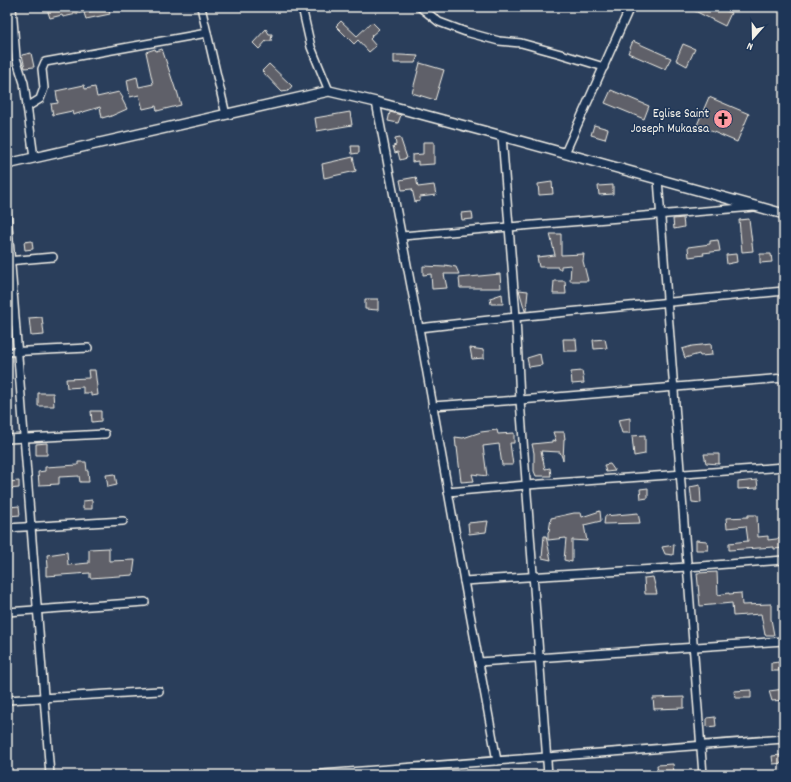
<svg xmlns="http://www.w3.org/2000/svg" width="791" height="782" font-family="Dekko,sans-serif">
	<rect width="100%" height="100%" fill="#2a3e5b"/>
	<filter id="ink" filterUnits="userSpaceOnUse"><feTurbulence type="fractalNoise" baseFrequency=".025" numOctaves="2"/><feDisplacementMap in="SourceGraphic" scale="8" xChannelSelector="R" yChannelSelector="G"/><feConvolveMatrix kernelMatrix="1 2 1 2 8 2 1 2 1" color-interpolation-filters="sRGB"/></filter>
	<g filter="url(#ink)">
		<g fill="#5f6169" stroke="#f4f1e8">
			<polygon points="54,7 94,7 95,10 63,17 62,15 50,18 47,9"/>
			<polygon points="99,7 108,7 110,14 86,19 84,13 99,9"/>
			<polygon points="687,7 718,7 731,13 725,26"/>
			<polygon points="341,21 357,36 372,22 379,29 371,36 372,37 370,39 376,46 369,52 358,40 354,44 336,26"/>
			<polygon points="266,29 269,34 272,34 271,41 266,41 259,49 253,43"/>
			<polygon points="633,41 671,58 665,69 628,53"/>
			<polygon points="683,44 695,49 687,66 676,60"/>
			<polygon points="155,49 156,51 162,49 176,91 177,91 181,105 157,111 156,106 143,109 139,95 130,97 127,80 137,77 139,87 153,84 146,52"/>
			<polygon points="31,53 34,67 25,68 22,55"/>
			<polygon points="394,55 401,55 418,56 415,63 394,63"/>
			<polygon points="420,63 444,70 435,100 412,93"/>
			<polygon points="269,64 292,86 288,91 282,92 262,71"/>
			<polygon points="84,85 85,89 95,87 97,97 119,92 123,98 122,99 127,109 109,117 109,116 102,118 100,107 73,115 72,111 53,115 51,104 58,103 56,91"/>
			<polygon points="611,90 649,106 644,119 605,103"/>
			<polygon points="709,97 749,114 737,142 697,125"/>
			<polygon points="350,112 352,125 317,131 315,118"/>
			<polygon points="390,112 401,115 398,123 388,121"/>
			<polygon points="594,125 608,129 605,139 591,135"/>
			<polygon points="400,137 407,158 400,160 398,152 395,153 393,146 396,145 395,138"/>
			<polygon points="423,142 434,142 434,164 418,165 418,161 412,162 412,155 423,154"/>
			<polygon points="351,146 359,146 359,153 352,154"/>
			<polygon points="353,157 356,171 324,178 322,164"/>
			<polygon points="416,177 418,187 434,185 436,195 420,197 420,201 415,202 412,189 402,190 400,180"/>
			<polygon points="552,182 553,194 539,195 538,184"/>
			<polygon points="613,185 613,194 599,195 598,186"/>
			<polygon points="472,212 473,219 462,220 461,213"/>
			<polygon points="683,218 684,227 674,229 673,219"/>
			<polygon points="749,219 753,251 742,252 739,220"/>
			<polygon points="550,234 561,234 561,255 584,254 583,261 588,281 570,281 571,265 561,266 561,269 558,269 558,267 539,267 537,257 555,255"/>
			<polygon points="718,240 720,251 703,253 704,255 689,257 688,247 710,244 710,241"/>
			<polygon points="32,241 33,249 25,250 24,242"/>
			<polygon points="736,254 737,262 727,264 726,255"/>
			<polygon points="760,254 771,254 772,262 760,263"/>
			<polygon points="445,265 456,267 459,274 444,274 447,288 432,289 431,274 423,275 423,266 445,267"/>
			<polygon points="500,274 501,288 460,288 459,278"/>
			<polygon points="554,281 565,281 566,294 553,294"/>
			<polygon points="519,290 528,291 526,311 525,311"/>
			<polygon points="502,294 503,304 491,304 490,298"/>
			<polygon points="365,299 378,299 378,310 365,309"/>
			<polygon points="42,317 44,335 31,336 29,318"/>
			<polygon points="563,339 576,339 577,351 564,351"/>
			<polygon points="605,339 607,348 594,349 593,340"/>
			<polygon points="711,344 712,355 700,356 699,354 685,358 682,349 692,346"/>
			<polygon points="470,348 484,350 484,358 472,359"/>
			<polygon points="540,354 542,365 529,367 527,358"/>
			<polygon points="88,370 95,370 98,395 91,396 91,393 83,393 83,387 67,388 66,379 89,378"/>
			<polygon points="582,371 584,383 572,384 571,372"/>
			<polygon points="38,393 53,393 54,406 38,406"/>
			<polygon points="91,411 101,411 101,421 92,422"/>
			<polygon points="630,418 630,433 622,433 618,420"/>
			<polygon points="497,430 498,434 514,433 514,443 510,443 513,465 502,465 499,444 483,446 487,476 472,474 474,481 461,482 457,447 456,447 455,437 463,438 481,432"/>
			<polygon points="553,432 564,432 565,439 564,439 563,460 560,452 541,451 545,469 550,468 551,476 536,476 534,471 534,453 532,444 552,442 552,440 556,441"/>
			<polygon points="645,435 645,454 634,456 632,436"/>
			<polygon points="47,443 47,455 36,455 36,444"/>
			<polygon points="704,454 719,454 719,464 706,463"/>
			<polygon points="78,462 86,462 87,471 88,471 89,482 80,482 79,476 59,477 59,484 39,485 38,472 45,471 45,467 78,465"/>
			<polygon points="610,464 615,471 606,472 604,465"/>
			<polygon points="115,474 117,485 108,487 106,475"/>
			<polygon points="757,480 758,488 738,489 738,482"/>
			<polygon points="19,481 19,488 8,489 8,482"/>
			<polygon points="700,485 701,503 692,502 690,487"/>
			<polygon points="648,488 648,498 641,499 640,489"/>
			<polygon points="92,500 92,509 83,509 83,501"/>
			<polygon points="19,506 20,515 9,516 9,507"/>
			<polygon points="600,511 601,521 584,525 587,541 572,540 572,562 564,560 566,538 548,540 548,532 549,531 551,518 574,513 581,513 582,517"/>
			<polygon points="638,513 640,523 604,524 605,516"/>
			<polygon points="748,515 757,515 758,537 768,536 768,540 784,538 784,548 774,549 774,547 729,550 729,543 748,541 746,526 727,528 726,518 748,517"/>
			<polygon points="488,521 486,532 469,534 468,523"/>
			<polygon points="544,536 546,536 551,560 542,558"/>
			<polygon points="696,540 707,541 708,550 696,550"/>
			<polygon points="674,545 673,555 665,554 662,547"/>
			<polygon points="109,548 109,561 135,560 133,575 90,578 90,573 46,576 46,567 48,567 47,555 67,552 68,565 89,563 89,549"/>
			<polygon points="717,572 718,595 729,593 729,594 741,593 742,605 771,604 771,619 774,635 765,635 761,614 733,616 732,603 700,606 697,573"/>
			<polygon points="653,577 657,594 645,594 644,578"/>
			<polygon points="779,662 779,671 771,671 771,663"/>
			<polygon points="784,689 784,700 772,701 769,691"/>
			<polygon points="751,690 751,698 735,698 734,691"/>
			<polygon points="684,697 684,708 654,709 653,698"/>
			<polygon points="715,717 716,726 707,727 707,718"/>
			<polygon points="782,755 783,763 773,764 772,756"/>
			<polygon points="673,764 674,772 658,774 657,765"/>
		</g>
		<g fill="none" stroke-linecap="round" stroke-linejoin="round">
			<g stroke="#f4f1e8" stroke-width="10">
				<g id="minor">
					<polyline points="12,7 16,58 24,83 34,158"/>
					<polyline points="201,7 226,115"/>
					<polyline points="302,7 311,47 329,91"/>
					<polyline points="420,7 439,22 466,32 499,41 521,43 561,54 604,67"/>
					<polyline points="376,102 419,328 464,581 497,761"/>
					<polyline points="27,107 40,99 44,88 42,69 45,62 207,33"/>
					<polyline points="502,136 516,317 520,400 548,775"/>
					<polyline points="565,153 630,7"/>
					<polyline points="658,179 703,775"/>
					<polyline points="7,213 50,775"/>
					<polyline points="402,236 509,227 754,207"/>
					<polyline points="7,261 53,257"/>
					<polyline points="419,328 516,317 784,291"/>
					<polyline points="7,352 88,348"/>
					<polyline points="432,406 520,400 784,378"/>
					<polyline points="7,439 105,434"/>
					<polyline points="448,492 527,485 784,467"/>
					<polyline points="7,528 123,521"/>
					<polyline points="464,581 687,567 784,560"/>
					<polyline points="7,612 145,602"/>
					<polyline points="479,662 784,641"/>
					<polyline points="7,700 159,691"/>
					<polyline points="309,775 784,739"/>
				</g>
			</g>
			<g stroke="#f4f1e8" stroke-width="12">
				<polyline id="tertiary" points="7,164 329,91 376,102 502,136 784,214"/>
			</g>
			<use href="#minor" stroke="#1d3557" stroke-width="7"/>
			<use href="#tertiary" stroke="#1d3557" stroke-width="9"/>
		</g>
	</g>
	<defs>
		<g id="church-disc" transform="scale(1)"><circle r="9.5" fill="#ff9aa2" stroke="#1d3557"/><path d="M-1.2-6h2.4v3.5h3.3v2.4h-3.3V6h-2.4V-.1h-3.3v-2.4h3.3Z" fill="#111"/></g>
	</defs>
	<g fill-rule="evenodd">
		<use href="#church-disc" x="723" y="119"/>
	</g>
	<g text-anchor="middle" stroke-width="3" stroke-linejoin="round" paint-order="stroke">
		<g font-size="13" fill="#f4f1e8" stroke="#1d3557" text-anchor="end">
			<text x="709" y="117">Eglise Saint<tspan x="709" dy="15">Joseph Mukassa</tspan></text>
		</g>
	</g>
	<rect width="791" height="782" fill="none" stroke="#1d3557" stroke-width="24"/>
	<rect x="12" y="12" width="767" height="758" fill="none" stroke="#f4f1e8" stroke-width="1.5" filter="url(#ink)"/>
	<g transform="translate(753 38) rotate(200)" stroke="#1d3557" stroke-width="3" paint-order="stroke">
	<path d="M0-3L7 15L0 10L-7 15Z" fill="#f4f1e8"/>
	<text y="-6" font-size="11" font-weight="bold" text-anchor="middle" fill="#f4f1e8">N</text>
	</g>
</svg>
